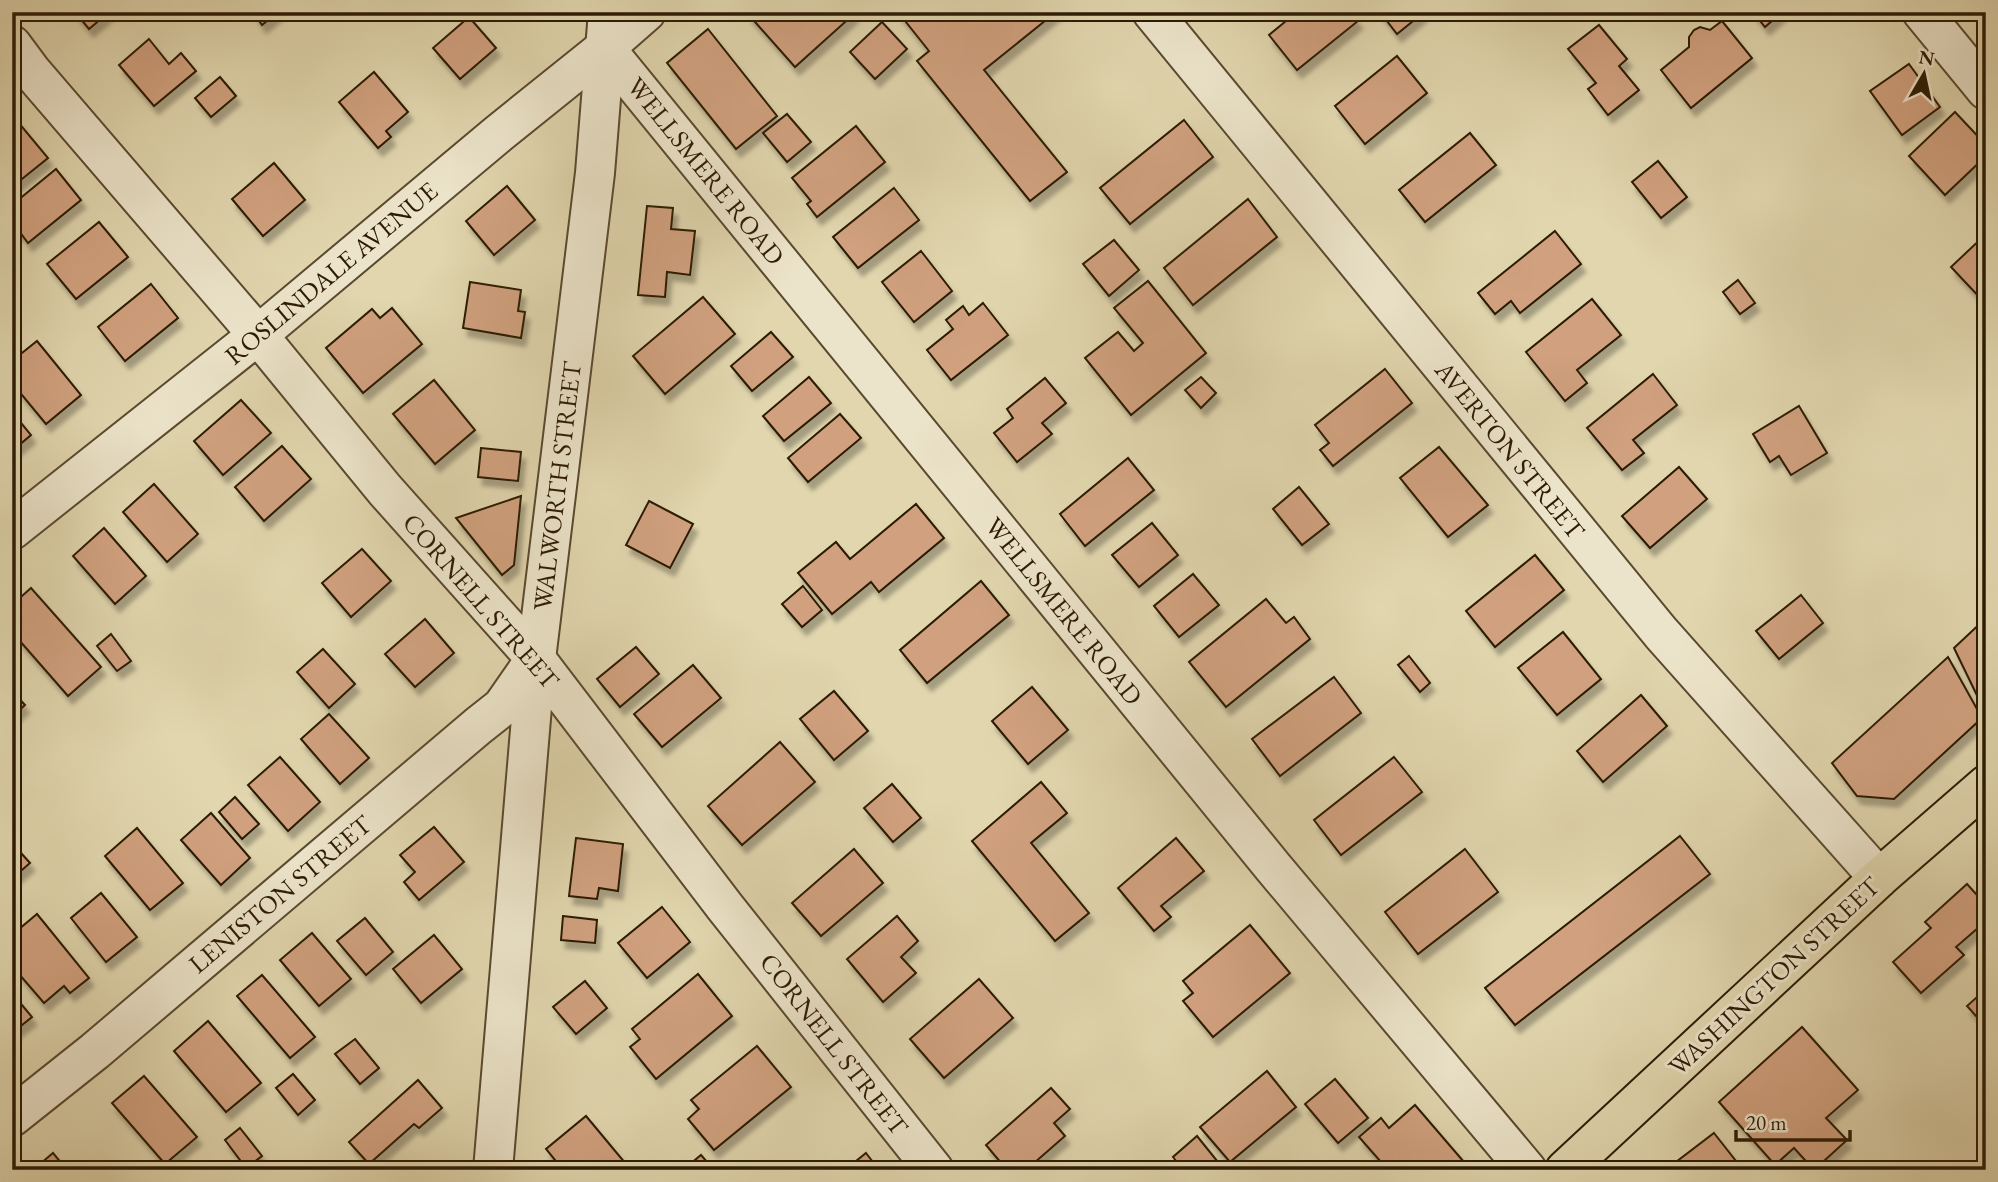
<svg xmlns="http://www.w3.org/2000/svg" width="1998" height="1182" font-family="'EB Garamond',serif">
	<defs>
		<filter id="shadow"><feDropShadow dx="4.5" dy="8" stdDeviation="2" flood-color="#0004"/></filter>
	</defs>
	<rect width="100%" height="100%" fill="#e1d6ae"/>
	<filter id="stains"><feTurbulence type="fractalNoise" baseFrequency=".00286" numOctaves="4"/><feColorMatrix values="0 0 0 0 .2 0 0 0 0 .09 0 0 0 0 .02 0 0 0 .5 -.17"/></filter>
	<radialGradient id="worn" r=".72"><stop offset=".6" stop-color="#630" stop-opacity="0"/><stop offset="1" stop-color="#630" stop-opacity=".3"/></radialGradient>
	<g fill="#d1a17f" stroke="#2c1a05" stroke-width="2" filter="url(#shadow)">
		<polygon points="75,12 109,12 89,29"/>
		<polygon points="253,12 278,12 262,25"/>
		<polygon points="749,12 852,12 854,14 795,67 748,14"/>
		<polygon points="898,12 1056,12 984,70 1067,172 1030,201 917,61 929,51"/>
		<polygon points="1297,12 1350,12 1358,21 1297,70 1269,35"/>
		<polygon points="1380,12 1422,12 1423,13 1397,34"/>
		<polygon points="1753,12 1782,12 1765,27"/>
		<polygon points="469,17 496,48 460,79 433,48"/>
		<polygon points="1722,21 1752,58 1691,108 1661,70 1689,47 1689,37 1694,30 1700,27 1710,30"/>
		<polygon points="882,22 907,49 875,79 850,52"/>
		<polygon points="1599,25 1627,59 1619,66 1639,90 1608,115 1588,89 1596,83 1568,49"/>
		<polygon points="708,29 777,116 736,149 667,63"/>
		<polygon points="149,39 169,64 181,53 196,71 154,106 119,65"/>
		<polygon points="1397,56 1427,93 1365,144 1335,106"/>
		<polygon points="1909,64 1940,107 1902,135 1870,91"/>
		<polygon points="374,72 408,112 386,131 391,137 378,148 339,102"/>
		<polygon points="220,77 236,96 211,117 195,98"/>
		<polygon points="1955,112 1986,145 1986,156 1945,195 1909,156"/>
		<polygon points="787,114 811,142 787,162 763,133"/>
		<polygon points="13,116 48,158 12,187 12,117"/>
		<polygon points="1184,120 1213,157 1130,224 1100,188"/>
		<polygon points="856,126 885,162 817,217 807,204 811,201 792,178"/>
		<polygon points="1470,133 1496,165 1425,222 1399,190"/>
		<polygon points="1658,161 1687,197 1661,218 1632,182"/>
		<polygon points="274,163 305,200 263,236 232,199"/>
		<polygon points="56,169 81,200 28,243 19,231 12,236 12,205"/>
		<polygon points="507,186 535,220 494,255 466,221"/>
		<polygon points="894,188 919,220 858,268 833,237"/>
		<polygon points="1248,199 1277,237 1193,305 1164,268"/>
		<polygon points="647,206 673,208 671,229 695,231 690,275 667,272 665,297 638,295"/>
		<polygon points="99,222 128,257 76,299 47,264"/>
		<polygon points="1555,231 1581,264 1520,313 1511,301 1495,314 1478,293"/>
		<polygon points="1986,234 1986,301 1984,302 1951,267"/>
		<polygon points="1114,240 1139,270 1109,296 1083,264"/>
		<polygon points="921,251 952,291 914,322 882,282"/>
		<polygon points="1738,280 1755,303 1740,314 1723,292"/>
		<polygon points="1148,281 1206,353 1131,415 1085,358 1118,332 1134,351 1143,343 1114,308"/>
		<polygon points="470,282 521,290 518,311 525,312 521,338 463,328"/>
		<polygon points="151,284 178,318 125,361 98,327"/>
		<polygon points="703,297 735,334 665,394 633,356"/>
		<polygon points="1592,299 1621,335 1577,370 1587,383 1565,401 1526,352"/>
		<polygon points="983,303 1008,335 951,380 927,350 953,329 946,320 963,306 969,315"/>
		<polygon points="392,308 422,344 363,393 326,348 372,309 380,318"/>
		<polygon points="771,332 793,357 752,391 731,366"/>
		<polygon points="37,341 81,395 46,424 12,383 12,361"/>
		<polygon points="1385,369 1412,403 1333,466 1320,450 1329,443 1315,425"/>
		<polygon points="1653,374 1677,405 1633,440 1644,453 1622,470 1587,428"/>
		<polygon points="809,377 831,403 784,441 763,416"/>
		<polygon points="1201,377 1216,393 1201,408 1185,390"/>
		<polygon points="1045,378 1066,403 1042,423 1052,434 1017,462 994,433 1013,418 1007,409"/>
		<polygon points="434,380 475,430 435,464 393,414"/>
		<polygon points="241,400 271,433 223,475 194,441"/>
		<polygon points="1799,406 1827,453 1791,475 1779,456 1770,462 1753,434"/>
		<polygon points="12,412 31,435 12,451"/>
		<polygon points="840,414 861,438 808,482 788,458"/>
		<polygon points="282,446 311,479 264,521 235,487"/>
		<polygon points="1439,447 1488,505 1448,537 1400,478"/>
		<polygon points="481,448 521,452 518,481 478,477"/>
		<polygon points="1128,458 1154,490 1085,546 1060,514"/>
		<polygon points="1679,467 1707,499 1650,548 1622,516"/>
		<polygon points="154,484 198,534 167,562 123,512"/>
		<polygon points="1299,487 1329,524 1302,545 1273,509"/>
		<polygon points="521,496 514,565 502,575 456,518"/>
		<polygon points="649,501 693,524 670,568 626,545"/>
		<polygon points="916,504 944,538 879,592 871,582 832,614 798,573 836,542 850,559"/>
		<polygon points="1152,523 1178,555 1139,587 1112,555"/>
		<polygon points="104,528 146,576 115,604 73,556"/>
		<polygon points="362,549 391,581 351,617 322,583"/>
		<polygon points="1535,555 1564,590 1495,647 1466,611"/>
		<polygon points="1193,574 1219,605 1179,637 1154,606"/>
		<polygon points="981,581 1009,615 927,683 900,650"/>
		<polygon points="803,586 822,610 802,627 782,604"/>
		<polygon points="31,588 101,667 68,696 12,632 12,605"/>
		<polygon points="1801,595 1823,623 1779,659 1756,631"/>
		<polygon points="1266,599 1286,623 1294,617 1310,639 1226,707 1189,662"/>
		<polygon points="1986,618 1986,714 1954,648"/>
		<polygon points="425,619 454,653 415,687 385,654"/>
		<polygon points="1563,632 1601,679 1557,715 1518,668"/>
		<polygon points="111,634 131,661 117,671 97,646"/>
		<polygon points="636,647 659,674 620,707 597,679"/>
		<polygon points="323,649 355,684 329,708 297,672"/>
		<polygon points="1409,656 1430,683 1420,692 1398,665"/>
		<polygon points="1948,657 1982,718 1894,799 1857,796 1832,763"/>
		<polygon points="693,665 721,698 662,747 634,714"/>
		<polygon points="1334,677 1361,713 1280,776 1252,739"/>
		<polygon points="1032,687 1068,730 1028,764 992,721"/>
		<polygon points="12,691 25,705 12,717"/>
		<polygon points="834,691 868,731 834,760 800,719"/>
		<polygon points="1641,695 1667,726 1603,782 1577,751"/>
		<polygon points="329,714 369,758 340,784 301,739"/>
		<polygon points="780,742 815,782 742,845 708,806"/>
		<polygon points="280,757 320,802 288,831 248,785"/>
		<polygon points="1394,757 1422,792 1341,855 1314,820"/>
		<polygon points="1041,782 1067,813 1031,843 1089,913 1055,941 972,841"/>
		<polygon points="892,784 921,818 893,842 864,808"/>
		<polygon points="235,797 259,824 242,839 219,812"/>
		<polygon points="211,813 250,858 221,885 181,840"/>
		<polygon points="434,827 464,862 419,900 404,882 415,872 400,855"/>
		<polygon points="137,828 183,883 150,910 105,856"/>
		<polygon points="1680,836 1710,874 1515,1025 1485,988"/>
		<polygon points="576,838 623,844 618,891 599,888 597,899 569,896"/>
		<polygon points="1176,838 1204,871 1161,906 1171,917 1154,931 1118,888"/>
		<polygon points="12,843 30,863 14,877 12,875"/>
		<polygon points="854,849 883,883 821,936 792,903"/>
		<polygon points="1465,849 1498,892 1418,954 1385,912"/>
		<polygon points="1967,884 1986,905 1986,921 1956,947 1964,955 1921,993 1893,962 1931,928 1925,922"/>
		<polygon points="101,893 137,937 106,962 71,918"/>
		<polygon points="662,907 690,942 647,978 618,943"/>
		<polygon points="37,914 89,978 70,993 64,986 44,1003 12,966 12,935"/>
		<polygon points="563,916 597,920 595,943 561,940"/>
		<polygon points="897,916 918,941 901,957 916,973 883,1002 847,959"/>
		<polygon points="365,918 393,952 366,975 337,941"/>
		<polygon points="1250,925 1290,973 1213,1037 1183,1001 1193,993 1183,981"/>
		<polygon points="312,933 351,979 319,1006 280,960"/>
		<polygon points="434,935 462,969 421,1003 393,969"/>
		<polygon points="698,974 732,1016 656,1079 630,1047 640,1039 632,1029"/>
		<polygon points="262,975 315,1037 290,1058 237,996"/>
		<polygon points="979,979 1013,1018 944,1078 910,1039"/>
		<polygon points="585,981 607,1008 576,1034 553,1007"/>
		<polygon points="1986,989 1986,1027 1967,1006"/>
		<polygon points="12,993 32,1017 12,1033"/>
		<polygon points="208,1021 261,1083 226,1112 174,1051"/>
		<polygon points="1802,1027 1858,1090 1826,1118 1847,1140 1814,1170 1794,1148 1775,1165 1719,1102"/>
		<polygon points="355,1039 379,1068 360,1084 335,1054"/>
		<polygon points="757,1046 791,1087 714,1150 688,1119 699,1109 691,1100"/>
		<polygon points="1267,1071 1296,1107 1230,1162 1200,1127"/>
		<polygon points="293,1074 315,1100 298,1115 276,1088"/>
		<polygon points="144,1076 197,1137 165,1164 112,1103"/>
		<polygon points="1335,1079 1368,1118 1338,1143 1305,1104"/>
		<polygon points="418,1080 442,1108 419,1128 414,1124 369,1164 349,1142"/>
		<polygon points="1051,1088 1070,1109 1054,1123 1065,1136 1026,1170 1007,1170 986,1145"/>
		<polygon points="1415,1105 1470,1169 1469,1170 1388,1170 1359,1137 1381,1118 1389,1128"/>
		<polygon points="586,1116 631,1170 563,1170 546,1149"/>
		<polygon points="240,1128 262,1156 246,1168 225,1140"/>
		<polygon points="1714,1133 1743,1170 1682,1170 1676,1162"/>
		<polygon points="1197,1136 1222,1167 1218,1170 1183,1170 1173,1157"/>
		<polygon points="53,1153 67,1170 33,1170"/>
		<polygon points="866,1153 879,1170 845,1170"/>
		<polygon points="701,1155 714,1170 683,1170"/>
	</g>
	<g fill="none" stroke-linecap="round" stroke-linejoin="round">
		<g stroke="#59492f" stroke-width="42">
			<g id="minor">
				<polyline points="1152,12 1661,633 1879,878"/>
				<polyline points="1922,12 1986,90"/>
				<polyline points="12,45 32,72 258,335 385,490 536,659 725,907 934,1170"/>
				<polyline points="605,48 1273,867 1527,1170"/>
				<polyline points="12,530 258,335 498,134 605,48 646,12"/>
				<polyline points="12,1117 95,1051 478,726 502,707 534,661"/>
				<polyline points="493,1170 536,659 595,173 608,12"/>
			</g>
		</g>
		<g stroke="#2c1a05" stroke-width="42">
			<polyline id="major" points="1565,1170 1879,878 1986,785"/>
		</g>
		<use href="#minor" stroke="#ece4ca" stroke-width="38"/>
		<use href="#major" stroke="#e1d6ae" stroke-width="38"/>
	</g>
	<g text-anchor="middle" stroke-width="6" stroke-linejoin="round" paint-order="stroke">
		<g font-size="26" fill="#2c1a05" stroke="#ece4ca">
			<text transform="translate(706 171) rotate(51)" y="9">WELLSMERE ROAD</text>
			<text transform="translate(331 273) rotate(-40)" y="9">ROSLINDALE AVENUE</text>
			<text transform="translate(1510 450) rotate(51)" y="9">AVERTON STREET</text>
			<text transform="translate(557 486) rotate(-83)" y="9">WALWORTH STREET</text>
			<text transform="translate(481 601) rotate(49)" y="9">CORNELL STREET</text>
			<text transform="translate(1064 611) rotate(51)" y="9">WELLSMERE ROAD</text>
			<text transform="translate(280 894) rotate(-40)" y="9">LENISTON STREET</text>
			<text transform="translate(1774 976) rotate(-43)" y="9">WASHINGTON STREET</text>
			<text transform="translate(834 1044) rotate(52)" y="9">CORNELL STREET</text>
		</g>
	</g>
	<rect width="1998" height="1182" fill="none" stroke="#e1d6ae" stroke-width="42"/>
	<rect x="14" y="14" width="1970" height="1154" fill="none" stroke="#2c1a05" stroke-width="3.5"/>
	<rect x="21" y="21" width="1956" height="1140" fill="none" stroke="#2c1a05" stroke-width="2"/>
	<g transform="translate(1924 74) rotate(9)" stroke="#ece4ca" stroke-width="5" paint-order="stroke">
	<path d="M0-5L12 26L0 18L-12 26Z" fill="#2c1a05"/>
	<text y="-10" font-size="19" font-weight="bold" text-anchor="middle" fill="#2c1a05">N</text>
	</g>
	<path d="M1736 1130v10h114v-10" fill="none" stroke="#2c1a05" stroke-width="3.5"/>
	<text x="1746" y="1130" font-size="21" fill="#2c1a05" stroke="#ece4ca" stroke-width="5" paint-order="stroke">20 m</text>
	<rect width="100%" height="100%" filter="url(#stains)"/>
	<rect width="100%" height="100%" fill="url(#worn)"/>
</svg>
